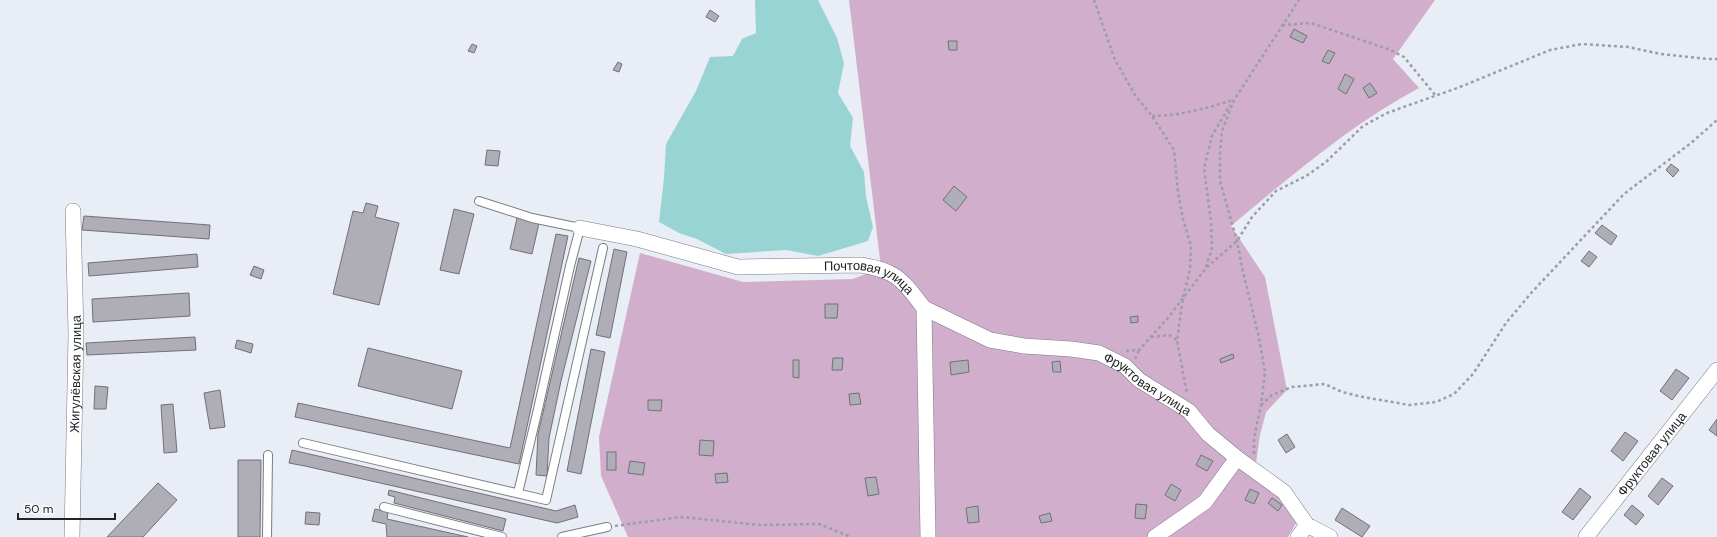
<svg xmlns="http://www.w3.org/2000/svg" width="1717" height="537" font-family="'DM Sans',sans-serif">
	<rect width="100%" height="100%" fill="#e8edf6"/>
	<path fill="#d1aecc" d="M849,0H1435L1393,59L1419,88C1350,125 1291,176 1231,226L1265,277L1287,390L1266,412L1260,435L1255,470L1299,518L1288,537H628L601,476L599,437L640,253L743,282L853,279L881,268Z"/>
	<polygon fill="#98d4d3" points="755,0 818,0 837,38 844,63 838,93 853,118 850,146 864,172 866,197 873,227 868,241 818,256 786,250 726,254 697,239 679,233 659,222 664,178 666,144 696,91 710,57 733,56 742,39 756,33"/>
	<g fill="#afadb6" stroke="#727079">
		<polygon points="710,10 719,16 715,22 706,17"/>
		<polygon points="1294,29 1307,36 1303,43 1290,37"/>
		<polygon points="948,41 957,41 957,50 949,50"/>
		<polygon points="472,44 477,46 474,53 468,51"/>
		<polygon points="1328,50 1335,53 1329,64 1322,61"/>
		<polygon points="618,62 622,64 619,72 613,70"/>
		<polygon points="1345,74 1354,79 1346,94 1338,89"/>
		<polygon points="1370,83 1377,93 1369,98 1363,88"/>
		<polygon points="487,150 500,151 498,166 485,165"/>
		<polygon points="1671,164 1679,170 1673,177 1666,170"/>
		<polygon points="954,186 967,197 956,211 943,200"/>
		<polygon points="366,203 378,206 375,217 399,223 379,305 333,294 353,211 363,213"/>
		<polygon points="454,209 474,214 459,274 440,270"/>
		<polygon points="84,216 210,225 209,239 82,230"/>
		<polygon points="517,218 539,223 532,254 510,249"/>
		<polygon points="1602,225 1617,236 1611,245 1595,233"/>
		<polygon points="556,234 568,236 519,464 295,417 298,403 510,448"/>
		<polygon points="614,249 627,252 610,338 596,335"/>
		<polygon points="1589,251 1597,257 1589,267 1581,261"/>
		<polygon points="197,254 198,267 89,276 88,263"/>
		<polygon points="579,258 591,261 561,381 549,438 547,476 536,475 538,434"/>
		<polygon points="254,266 264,270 261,279 250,275"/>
		<polygon points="189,293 190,316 93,322 92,299"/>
		<polygon points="825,304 838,304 837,318 825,318"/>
		<polygon points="1138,316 1138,322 1131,323 1130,317"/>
		<polygon points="195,337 196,350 87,355 86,343"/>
		<polygon points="237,340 253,344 251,353 235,348"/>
		<polygon points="368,348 462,371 452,409 358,386"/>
		<polygon points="591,349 605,352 581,474 567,471"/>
		<polygon points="1233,354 1234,358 1221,363 1220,359"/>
		<polygon points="833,358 843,358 842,370 832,370"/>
		<polygon points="793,360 799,360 799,378 793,377"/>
		<polygon points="968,360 969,372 951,375 950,362"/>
		<polygon points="1060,361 1061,372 1053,372 1052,362"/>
		<polygon points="1676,369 1689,378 1672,400 1660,391"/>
		<polygon points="95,386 108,387 106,409 94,409"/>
		<polygon points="220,390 225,427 210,429 204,393"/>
		<polygon points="859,393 861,404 850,405 849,394"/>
		<polygon points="648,400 662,400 661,411 648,410"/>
		<polygon points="173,404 177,452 164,453 161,405"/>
		<polygon points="1717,419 1717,436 1709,430"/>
		<polygon points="1625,432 1638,441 1623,461 1611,451"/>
		<polygon points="1287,434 1295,447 1286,453 1278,440"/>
		<polygon points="700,440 714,441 713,456 699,455"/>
		<polygon points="292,450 556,511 575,505 578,517 557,523 305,466 289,463"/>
		<rect x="607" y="452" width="9" height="18"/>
		<polygon points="1201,455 1213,461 1207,471 1196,465"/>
		<polygon points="238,460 261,460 260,537 238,537"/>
		<polygon points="630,461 645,463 643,475 628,473"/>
		<polygon points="727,473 728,482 716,483 715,474"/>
		<polygon points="876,477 879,494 868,496 865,478"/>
		<polygon points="1662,478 1673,486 1658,505 1648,496"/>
		<polygon points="158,483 177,500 143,537 107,537"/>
		<polygon points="1171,484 1181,490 1175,501 1165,495"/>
		<polygon points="1580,488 1591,497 1573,520 1562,512"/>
		<polygon points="1250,489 1259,493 1254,504 1245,500"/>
		<polygon points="389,490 506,519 503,531 394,503 395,497 388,495"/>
		<polygon points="1272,498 1282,505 1278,511 1268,503"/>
		<polygon points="1136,504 1147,505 1145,519 1135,518"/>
		<polygon points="1632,505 1644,515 1636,525 1624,515"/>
		<polygon points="978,506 979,522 968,523 966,508"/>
		<polygon points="1342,508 1370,526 1362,537 1335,520"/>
		<polygon points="375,509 388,512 387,519 468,537 387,537 386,524 372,521"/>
		<polygon points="306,512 320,513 319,525 305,524"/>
		<polygon points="1050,513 1052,521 1041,523 1039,516"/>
	</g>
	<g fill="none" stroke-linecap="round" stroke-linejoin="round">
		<g stroke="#787c84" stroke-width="10">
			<g id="service">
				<polyline points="479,201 532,218 580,228 570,266 538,409 518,493"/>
				<polyline points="303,443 546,500 603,248"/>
				<polyline points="384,507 502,537"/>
				<polyline points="267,537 268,455"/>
				<polyline points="562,537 607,527"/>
			</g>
		</g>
		<g stroke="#787c84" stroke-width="16">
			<g id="minor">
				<path id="s1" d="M580,228L637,239L738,267L861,265C898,271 902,280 924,308L928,537"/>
				<path id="s2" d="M924,308L990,340L1024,346L1071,349L1099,353L1125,366L1139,380L1189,411L1208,434L1237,458L1284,492L1307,525L1330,537"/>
				<path id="s3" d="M72,537L76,334L73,211"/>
				<polyline points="1155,537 1205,502 1237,458"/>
				<polyline points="1298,537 1307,525"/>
				<path id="s4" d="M1586,537L1717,370"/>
			</g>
		</g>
		<g stroke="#9b9ea5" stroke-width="2.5" stroke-dasharray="3 3" stroke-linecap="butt">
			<polyline points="1094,0 1115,60 1135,95 1152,116 1174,150 1178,192 1183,219 1191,246 1190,269 1183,298 1177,340 1187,394"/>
			<polyline points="1282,25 1311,23 1388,49 1404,57 1436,96"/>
			<path d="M1152,116C1180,116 1207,108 1233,100"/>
			<polyline points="1206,267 1212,248 1211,222 1204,168 1212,136 1230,105"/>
			<polyline points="1151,337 1169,335 1177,340"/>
			<polyline points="1126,351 1139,350 1167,319 1206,268 1237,241 1252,217 1276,191 1306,176 1326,162 1363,126 1387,113 1460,87 1550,50 1582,44 1628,47 1661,54 1708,59 1717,59"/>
			<polyline points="1135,359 1139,350"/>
			<polyline points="1261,405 1272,395 1292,387 1325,384 1342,392 1363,397 1409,405 1436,402 1454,394 1473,374 1506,323 1532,292 1624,194 1691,143 1717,120"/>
			<polyline points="1254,454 1254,438 1261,405 1265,372 1259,338 1242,267 1237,241 1220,181 1220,155 1222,131 1234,100 1299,0"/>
			<polyline points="615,526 681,517 760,525 819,524 851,537"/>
		</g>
		<use href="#service" stroke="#fff" stroke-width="8"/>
		<use href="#minor" stroke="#fff" stroke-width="15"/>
	</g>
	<g text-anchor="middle" stroke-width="3" stroke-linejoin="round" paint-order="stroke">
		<g font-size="13" fill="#222326" stroke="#f8fafe">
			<text dy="5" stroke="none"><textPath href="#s1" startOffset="297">Почтовая улица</textPath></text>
			<text dy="5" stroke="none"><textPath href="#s3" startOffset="163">Жигулёвская улица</textPath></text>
			<text dy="5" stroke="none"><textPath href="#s2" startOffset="241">Фруктовая улица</textPath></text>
			<text dy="5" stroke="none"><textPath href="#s4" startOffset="106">Фруктовая улица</textPath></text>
		</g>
	</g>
	<path d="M18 513v6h97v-6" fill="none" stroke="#222326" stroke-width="2"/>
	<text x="24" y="513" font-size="12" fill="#222326" stroke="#f8fafe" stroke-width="3" paint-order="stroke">50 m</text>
</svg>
